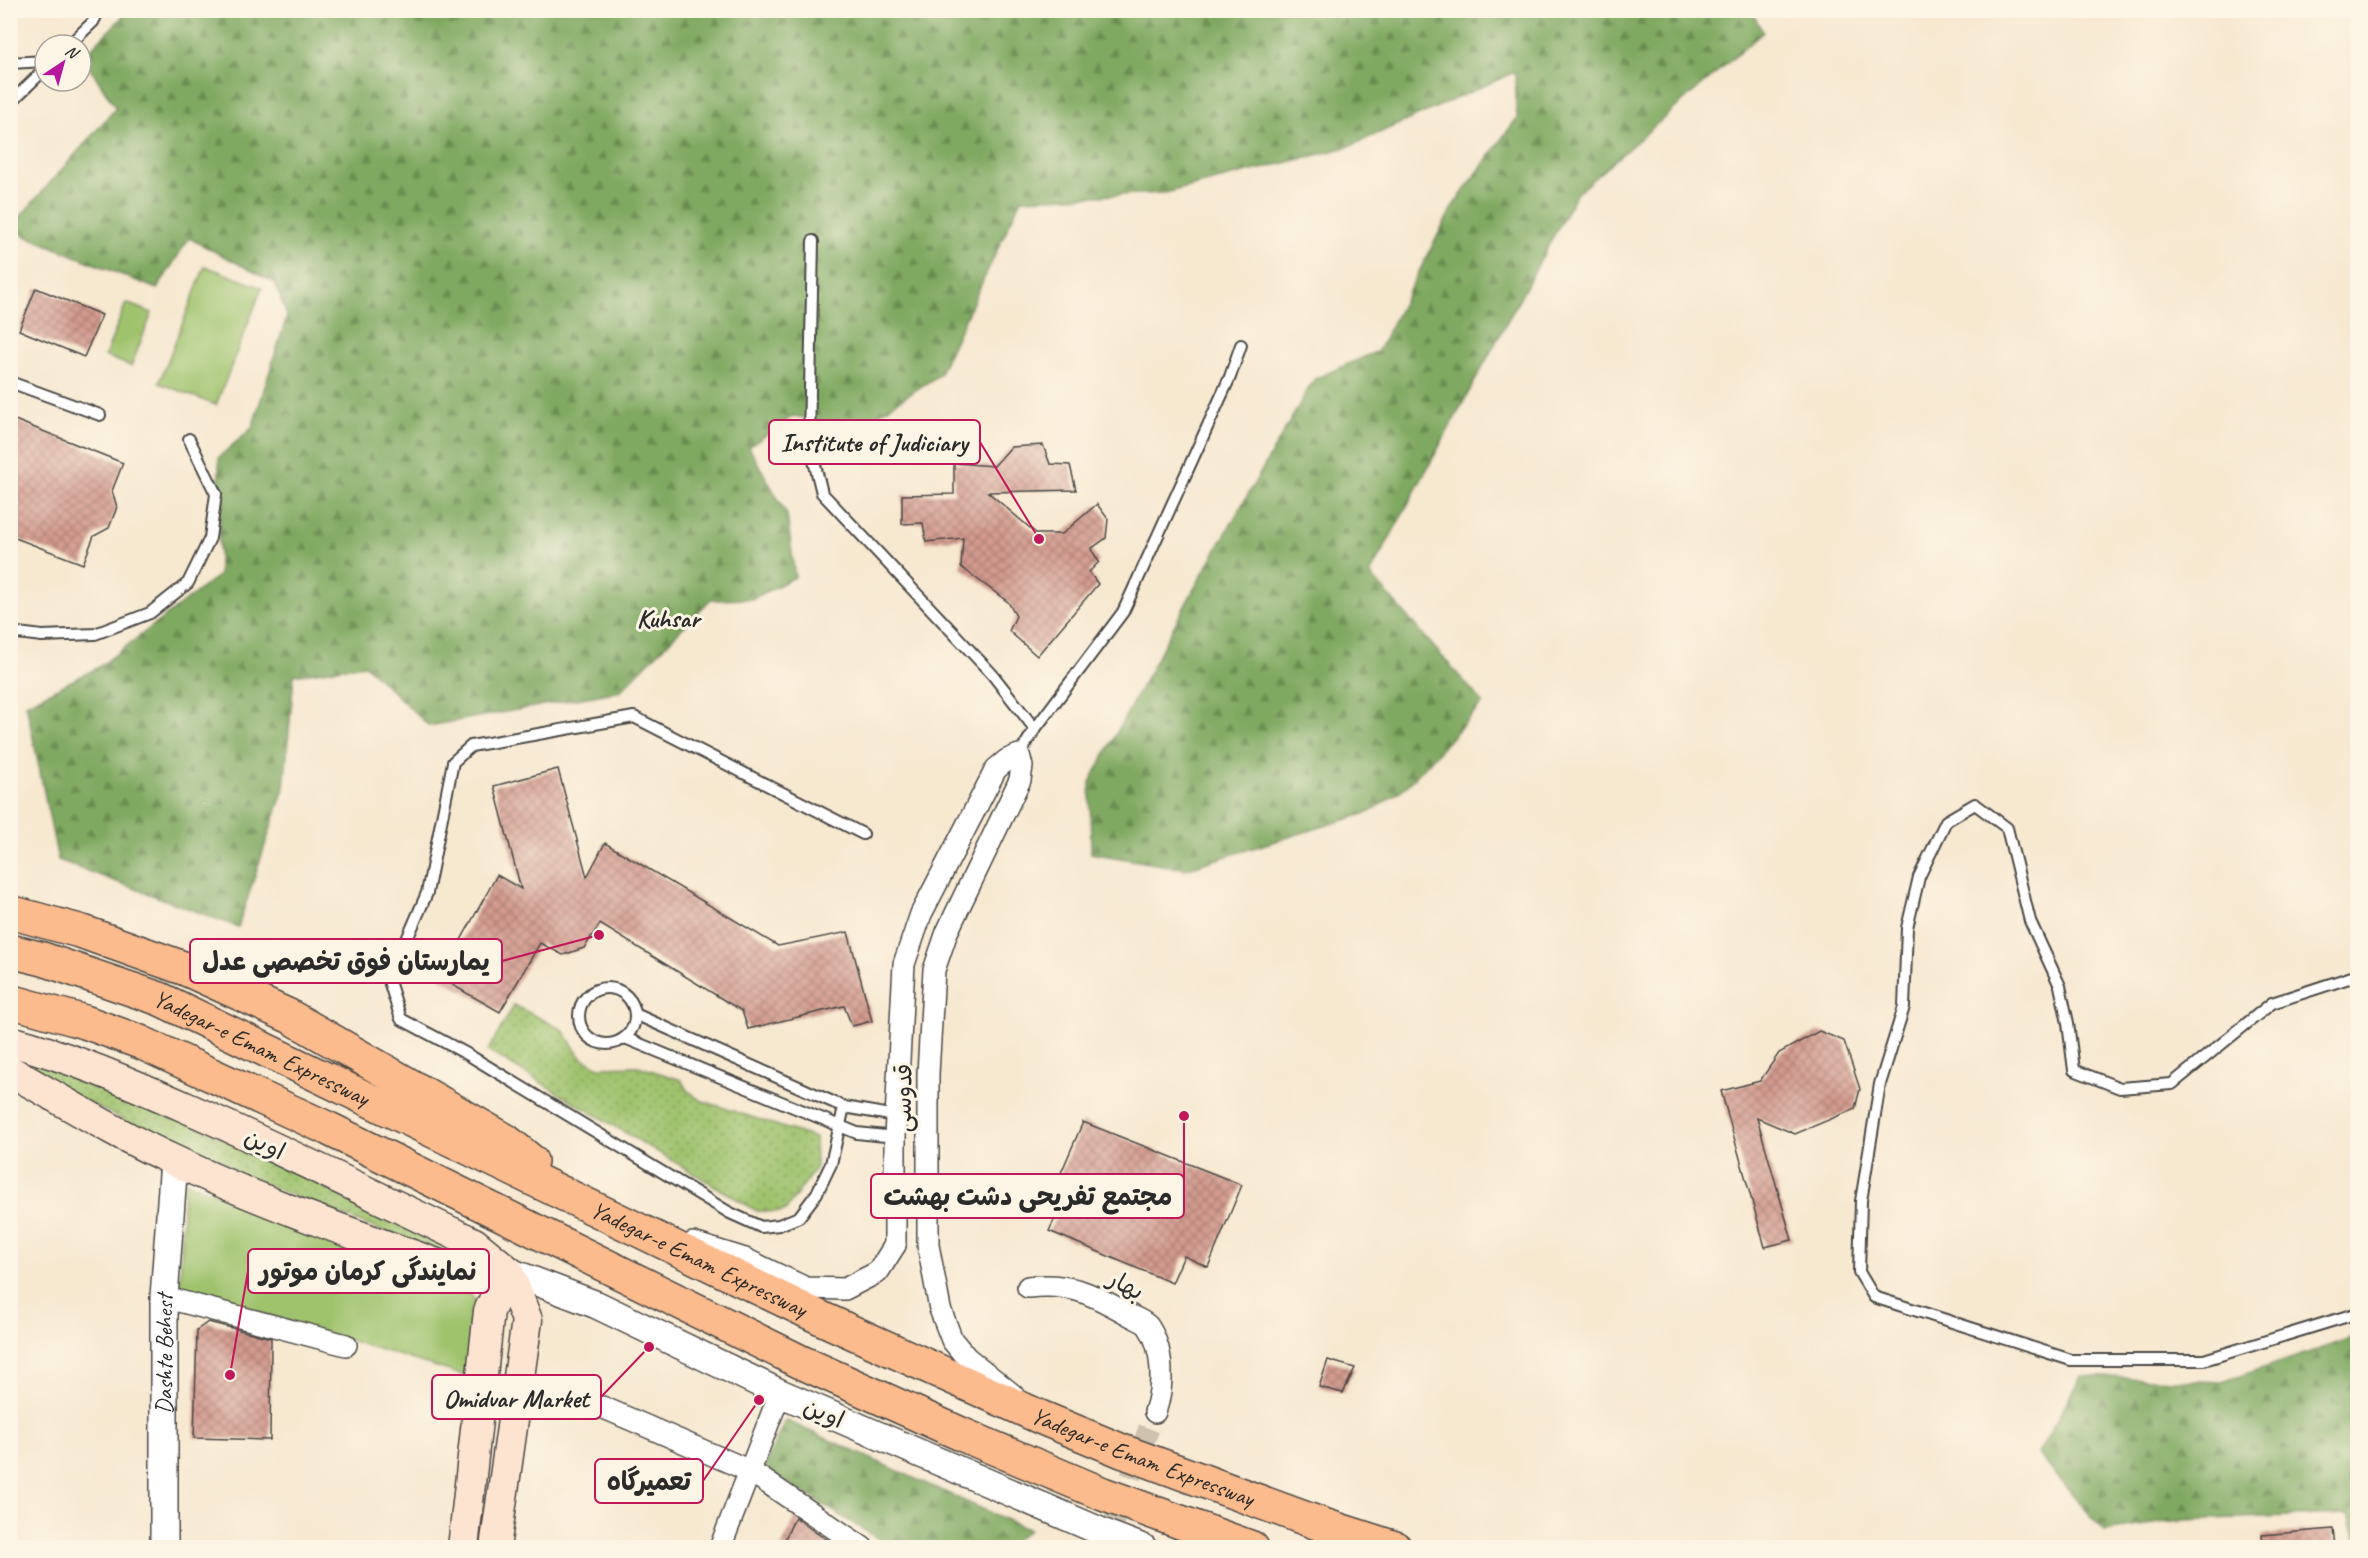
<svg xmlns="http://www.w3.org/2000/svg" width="2368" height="1558" font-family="Caveat,'Playpen Sans Arabic',sans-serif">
	<defs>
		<pattern id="grass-dots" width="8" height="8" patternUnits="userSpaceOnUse" patternTransform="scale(1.5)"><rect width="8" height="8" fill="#9fc36d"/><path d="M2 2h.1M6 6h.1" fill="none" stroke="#829f5a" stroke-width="1.8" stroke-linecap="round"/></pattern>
		<pattern id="forest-firs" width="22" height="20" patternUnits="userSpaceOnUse" patternTransform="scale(1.5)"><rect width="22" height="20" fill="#7fa960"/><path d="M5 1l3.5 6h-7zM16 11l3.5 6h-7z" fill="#688a4f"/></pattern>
		<pattern id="building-cross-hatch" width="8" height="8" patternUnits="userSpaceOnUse" patternTransform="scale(1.5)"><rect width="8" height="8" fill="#d49b8f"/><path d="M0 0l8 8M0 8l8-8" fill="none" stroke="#ac7f75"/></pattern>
	</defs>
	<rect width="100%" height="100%" fill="#fcf5e5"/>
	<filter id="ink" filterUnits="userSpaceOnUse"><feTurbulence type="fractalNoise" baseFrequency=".0167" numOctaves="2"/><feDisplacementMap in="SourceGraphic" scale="12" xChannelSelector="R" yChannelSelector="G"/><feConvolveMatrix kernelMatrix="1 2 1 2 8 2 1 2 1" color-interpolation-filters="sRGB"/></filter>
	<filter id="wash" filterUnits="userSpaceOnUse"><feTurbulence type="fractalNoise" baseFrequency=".008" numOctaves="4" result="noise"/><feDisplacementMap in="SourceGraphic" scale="24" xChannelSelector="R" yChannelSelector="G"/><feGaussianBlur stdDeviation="1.35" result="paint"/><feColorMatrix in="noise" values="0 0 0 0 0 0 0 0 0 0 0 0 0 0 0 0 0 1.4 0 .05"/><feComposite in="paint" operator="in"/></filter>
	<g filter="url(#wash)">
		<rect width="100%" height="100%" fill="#f7e8d0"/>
		<g fill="url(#grass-dots)" stroke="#65774c" stroke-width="1.5">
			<polygon points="514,1005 563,1030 580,1057 599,1067 638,1066 681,1080 687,1090 700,1100 815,1138 816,1167 786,1210 780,1212 757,1211 488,1051"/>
			<polygon points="23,1054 96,1079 464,1252 475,1261 471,1266 212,1164 11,1064"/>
		</g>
		<g fill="url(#forest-firs)" stroke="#556a46" stroke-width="1.5">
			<polygon points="1751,10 1763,32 1577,193 1370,574 1483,703 1407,786 1370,812 1185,869 1091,853 1090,782 1195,587 1314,379 1378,351 1453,206 1517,118 1515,72 1348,147 1165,193 1021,199 939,375 860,426 793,416 749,447 787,515 795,577 752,599 710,600 620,691 429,726 365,665 294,675 284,788 238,927 58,860 26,704 99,667 219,575 219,457 252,428 287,316 275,283 189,238 157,289 11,230 11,227 116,108 83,57 128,11"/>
			<polygon points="2357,1336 2357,1547 2349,1514 2181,1520 2104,1531 2038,1454 2081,1376 2222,1382"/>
			<polygon points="785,1420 1029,1530 1006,1547 891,1547 764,1468"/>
		</g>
		<g fill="#9fc36d" stroke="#65774c" stroke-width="1.5">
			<polygon points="205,266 262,288 216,405 159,383"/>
			<polygon points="126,303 152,313 131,366 105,356"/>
			<polygon points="184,1181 458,1285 469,1293 477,1302 472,1378 180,1288"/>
		</g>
		<g id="blocks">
			<g fill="url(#building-cross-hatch)">
				<polygon points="36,288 102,315 84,357 19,330"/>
				<polygon points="15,420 123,463 112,491 117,507 109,528 94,536 83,564 10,536 10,432"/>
				<polygon points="1043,445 1050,464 1070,465 1076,490 988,492 1037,534 1062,534 1097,504 1108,519 1106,538 1091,549 1099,562 1089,572 1098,584 1037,656 1009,631 1016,616 1008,602 961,567 963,538 926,542 923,523 902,524 902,495 954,494 954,463 994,466 1011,447"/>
				<polygon points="558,769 587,877 605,843 778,946 848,932 872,1021 852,1026 844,1006 748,1029 742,1011 600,924 584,948 563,955 540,943 500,1012 440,978 497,875 521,889 494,786"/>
				<polygon points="1819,1031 1844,1041 1860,1089 1855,1109 1795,1134 1757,1118 1792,1240 1765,1247 1721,1091 1760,1081 1779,1053"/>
				<polygon points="1083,1122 1242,1185 1208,1267 1184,1256 1172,1283 1049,1231 1057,1214 1045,1210"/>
				<polygon points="208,1322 271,1338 270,1440 194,1438 197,1330"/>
				<polygon points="1328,1360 1355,1368 1343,1393 1319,1387"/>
				<polygon points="795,1517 815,1532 840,1548 781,1548"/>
				<polygon points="2333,1529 2335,1548 2263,1548 2262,1535"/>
			</g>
		</g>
	</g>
	<g filter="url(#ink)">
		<use href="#blocks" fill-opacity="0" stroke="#4a4744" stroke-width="1.5"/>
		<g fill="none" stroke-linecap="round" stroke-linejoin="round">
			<polyline stroke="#cec2af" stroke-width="21" stroke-dasharray="21 10" stroke-linecap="butt" points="1109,1535 1155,1412"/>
			<g stroke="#4a4744" stroke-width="14">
				<g id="service">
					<polyline points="69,45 93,22 99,10"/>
					<polyline points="10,63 45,61"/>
					<polyline points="10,103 45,69"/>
					<polyline points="813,241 809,441 822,493 992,674 1035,729"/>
					<polyline points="10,382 100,415"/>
					<polyline points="10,632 42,636 95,634 150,613 188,583 210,538 216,494 189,439"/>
					<polyline points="1019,755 1035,729 1123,612 1230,377 1241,345"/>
					<polyline points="2358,975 2272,1003 2172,1084 2120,1088 2074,1070 2068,1023 2060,986 2030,921 2007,828 1975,804 1946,821 1919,877 1907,928 1904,1007 1880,1084 1861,1201 1859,1272 1874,1297 2071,1360 2204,1360 2358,1313"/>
					<circle cx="607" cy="1016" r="28"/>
					<polyline points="635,1014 844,1107 896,1116"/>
					<polyline points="625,1038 857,1133 895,1137"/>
					<polyline points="844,1107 831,1164 817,1193 799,1217 779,1225 761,1227 730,1213 467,1054 401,1019 389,981 427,893 453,762 471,746 634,717 863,834"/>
				</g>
			</g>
			<g stroke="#4a4744" stroke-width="24">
				<g id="minor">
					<polyline points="693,1243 745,1259 806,1288 845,1289 878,1272 895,1245"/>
					<polyline points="895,1245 895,1137 904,964 921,914 996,769 1007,760 1019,755 1022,766 1020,780 947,932 934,970 928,1074 928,1245 940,1309 952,1340 966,1357 1013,1395"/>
					<path d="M1028,1287C1071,1282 1092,1294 1128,1314C1134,1318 1144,1321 1148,1326C1164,1349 1164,1386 1155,1412"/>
					<polyline points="164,1297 346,1345"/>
					<polyline points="602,1407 750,1471 863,1548"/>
					<polyline points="720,1548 780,1393"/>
				</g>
			</g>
			<g stroke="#4a4744" stroke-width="30">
				<g id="tertiary">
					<polyline points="508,1271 597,1305 780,1393 1109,1535 1143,1548"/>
					<path id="s1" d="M164,1548V1297L174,1161"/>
				</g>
			</g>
			<g stroke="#4a4744" stroke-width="33">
				<g id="secondary">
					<path d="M10,1041C71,1057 128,1082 185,1107C283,1150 378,1198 474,1243L508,1271L527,1320L495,1548"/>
					<path d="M10,1071C65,1102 118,1135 175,1161C270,1206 371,1240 470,1276L508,1271"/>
					<polyline points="463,1548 489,1311 508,1271"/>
				</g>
			</g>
			<g stroke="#4a4744" stroke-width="36">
				<g id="trunk">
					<polyline points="10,912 83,932 186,969 289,1016 505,1140 531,1161"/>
					<path id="s2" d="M10,951L43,959L160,999L823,1319L1040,1417L1122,1451L1323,1525L1395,1548"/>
					<polyline points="10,1001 85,1022 140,1042 329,1129 801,1362 961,1434 1103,1494 1252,1548"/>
				</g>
			</g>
			<use href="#service" stroke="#fff" stroke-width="10"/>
			<use href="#minor" stroke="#fff" stroke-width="21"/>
			<use href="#tertiary" stroke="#fff" stroke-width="27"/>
			<use href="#secondary" stroke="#fde4d1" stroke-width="30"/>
			<use href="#trunk" stroke="#fbbb8d" stroke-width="33"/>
		</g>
	</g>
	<g text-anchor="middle" stroke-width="6" stroke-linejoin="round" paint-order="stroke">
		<g font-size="24" fill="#2b2b2b" stroke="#fcf5e5">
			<text dy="8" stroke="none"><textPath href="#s2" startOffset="270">Yadegar-e Emam Expressway</textPath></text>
			<text transform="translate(903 1098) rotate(-89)" y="8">قدوسی</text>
			<text transform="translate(265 1144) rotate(26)" y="8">اوین</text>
			<text dy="8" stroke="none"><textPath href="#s2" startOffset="756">Yadegar-e Emam Expressway</textPath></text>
			<text transform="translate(1126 1285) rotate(28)" y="8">بهار</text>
			<text dy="8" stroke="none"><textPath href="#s1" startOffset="194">Dashte Behest</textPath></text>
			<text transform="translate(824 1413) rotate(24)" y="8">اوین</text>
			<text dy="8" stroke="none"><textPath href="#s2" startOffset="1242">Yadegar-e Emam Expressway</textPath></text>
		</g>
		<g font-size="26" font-weight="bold" fill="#2b2b2b" stroke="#fcf5e5">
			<text x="668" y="627">Kuhsar</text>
		</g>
	</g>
	<path fill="none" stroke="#c2185b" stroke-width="2" d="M1039 539L980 442M599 935L502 961M1184 1116L1184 1196M230 1375L248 1271M649 1347L601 1397M759 1400L703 1481"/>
	<g fill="#c2185b" stroke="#fcf5e5" stroke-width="2">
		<circle cx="1039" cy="539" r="6"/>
		<circle cx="599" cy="935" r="6"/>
		<circle cx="1184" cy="1116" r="6"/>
		<circle cx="230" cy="1375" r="6"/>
		<circle cx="649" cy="1347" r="6"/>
		<circle cx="759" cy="1400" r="6"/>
	</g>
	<g fill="#fcf5e5" stroke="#c2185b" stroke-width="2">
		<rect x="769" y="420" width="211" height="44" rx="6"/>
		<rect x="190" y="939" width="312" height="44" rx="6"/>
		<rect x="871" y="1174" width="313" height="44" rx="6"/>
		<rect x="248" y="1249" width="241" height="44" rx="6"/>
		<rect x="432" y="1375" width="169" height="44" rx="6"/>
		<rect x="595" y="1459" width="108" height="44" rx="6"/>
	</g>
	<g font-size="26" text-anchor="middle" font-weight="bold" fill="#2b2b2b">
		<text x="874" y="451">Institute of Judiciary</text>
		<text x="346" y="970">یمارستان فوق تخصصی عدل</text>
		<text x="1028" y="1205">مجتمع تفریحی دشت بهشت</text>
		<text x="368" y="1280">نمایندگی کرمان موتور</text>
		<text x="516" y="1407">Omidvar Market</text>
		<text x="649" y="1490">تعمیرگاه</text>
	</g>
	<rect width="2368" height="1558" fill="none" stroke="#fcf5e5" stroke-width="36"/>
	<g transform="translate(63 63) rotate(36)"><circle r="28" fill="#fcf5e5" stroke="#a8a49b" stroke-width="1.5"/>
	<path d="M0-4.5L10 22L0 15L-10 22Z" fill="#b5179e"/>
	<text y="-9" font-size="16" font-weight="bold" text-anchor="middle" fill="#2b2b2b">N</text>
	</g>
</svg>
